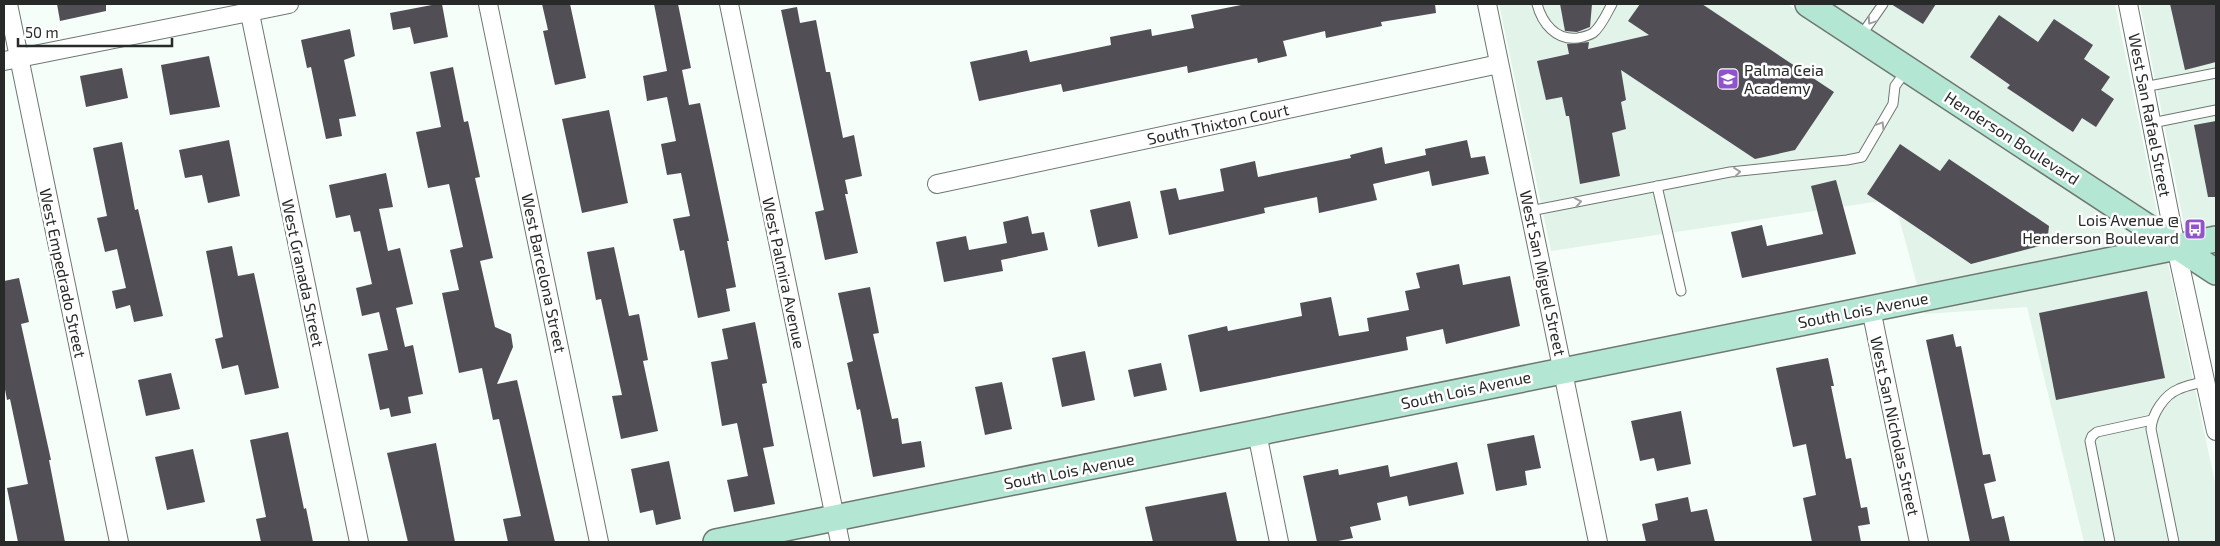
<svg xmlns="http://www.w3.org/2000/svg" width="2220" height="546" font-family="'Exo 2',sans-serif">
	<rect width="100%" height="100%" fill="#f5fef8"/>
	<g fill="#e2f3e9">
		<polygon points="1499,4 1787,4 2148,241 1918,288 1894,199 1551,251"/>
		<polygon points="1829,4 2115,4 2159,222"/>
		<polygon points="2140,4 2216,4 2216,228 2186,234"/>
		<polygon points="2167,259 2216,487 2216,542 2084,542 2027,307 1925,314 1924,309"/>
	</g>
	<g fill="#514e56">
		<polygon points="57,4 106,4 106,11 60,21"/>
		<polygon points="437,4 442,4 448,37 414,44 410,27 393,30 390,13"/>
		<polygon points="542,4 570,4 586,78 555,85 543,31 548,30"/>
		<polygon points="654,4 678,4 691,68 682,70 689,105 700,103 729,241 727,241 736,287 726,289 730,311 698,318 684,250 680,251 673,219 690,216 681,173 667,175 661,144 676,141 667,97 647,101 643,76 667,71"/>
		<polygon points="1246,4 1435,4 1436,13 1381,22 1382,26 1326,38 1325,31 1283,41 1287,56 1258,63 1257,58 1188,73 1187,66 1063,92 1061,84 979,101 970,62 1027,50 1030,62 1111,45 1110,37 1151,29 1152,36 1194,28 1191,15"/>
		<polygon points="1560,4 1592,4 1590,27 1577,32 1565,31"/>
		<polygon points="1640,4 1702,4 1834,92 1795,150 1755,159 1621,70 1626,100 1621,102 1626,129 1612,133 1620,176 1580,184 1569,116 1566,116 1562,97 1546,100 1537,61 1569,54 1567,44 1589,42 1588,49 1649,35 1628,21"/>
		<polygon points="1891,4 1936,4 1923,24"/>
		<polygon points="2170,4 2216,4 2216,62 2185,70"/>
		<polygon points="797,7 800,23 816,20 826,72 830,72 843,138 854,135 862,176 845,180 848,194 845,194 858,253 825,260 815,212 824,210 781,10"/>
		<polygon points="1999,15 2038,42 2054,19 2093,45 2084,59 2110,77 2101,90 2114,99 2096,127 2082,118 2073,132 2007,88 2010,85 1970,57"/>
		<polygon points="350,29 355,56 344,60 356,116 339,119 342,136 326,139 311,67 307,68 301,40"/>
		<polygon points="209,56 220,107 170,115 161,65"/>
		<polygon points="453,67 464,122 468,121 480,177 475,178 493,258 480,261 495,327 511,334 513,347 497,384 517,380 555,542 508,542 503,519 521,516 499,419 493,420 482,368 459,373 442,293 459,290 450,250 463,247 449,184 428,188 416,132 441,127 430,72"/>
		<polygon points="122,68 128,98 86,107 80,76"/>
		<polygon points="609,110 628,203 582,213 562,119"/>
		<polygon points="2216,121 2216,197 2208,197 2194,125"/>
		<polygon points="229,140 240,196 208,203 202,175 185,178 179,150"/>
		<polygon points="1467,140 1471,158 1485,156 1489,174 1432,186 1429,171 1373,184 1377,200 1319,213 1317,197 1264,208 1265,213 1169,235 1160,191 1176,188 1179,200 1224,191 1220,169 1255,161 1258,177 1351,158 1350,155 1382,147 1385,164 1426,155 1425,149"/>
		<polygon points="122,142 135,210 138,209 163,316 134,322 130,305 116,309 112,291 126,288 117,249 105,252 97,218 107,216 93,148"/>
		<polygon points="1900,144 1940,171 1949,159 2049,226 2047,244 1971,264 1867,194"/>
		<polygon points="386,173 393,207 379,209 388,251 400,248 413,304 396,308 405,347 413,345 423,394 408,397 411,413 391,417 389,408 380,410 368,354 388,350 379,312 362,316 356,288 372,284 360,231 354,232 350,215 336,218 329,185"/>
		<polygon points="1836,180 1856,254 1742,278 1731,232 1762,225 1767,246 1823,234 1811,186"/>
		<polygon points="1130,201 1138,238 1098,247 1090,210"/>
		<polygon points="1028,216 1032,234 1044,232 1048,250 1001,260 1003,271 944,282 936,242 966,236 969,250 1007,243 1003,222"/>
		<polygon points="232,246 238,276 254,273 279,388 245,395 238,365 222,369 215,339 223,337 206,251"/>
		<polygon points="614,247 629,316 639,314 648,360 643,361 658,431 621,439 612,396 622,395 601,299 596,300 587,252"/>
		<polygon points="1459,264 1463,285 1510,276 1520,326 1446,344 1443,329 1406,337 1408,350 1200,392 1188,335 1227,326 1228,331 1302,316 1300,303 1331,297 1339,336 1369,331 1367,318 1409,310 1405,291 1420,288 1416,273"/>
		<polygon points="19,278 29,322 21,324 51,460 49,460 65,542 18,542 7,488 28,484 10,399 7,400 4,384 4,281"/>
		<polygon points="870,287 879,333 873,334 892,419 898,418 902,444 921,441 925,467 873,477 860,409 857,410 847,363 853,361 838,293"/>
		<polygon points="2147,291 2165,378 2056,400 2039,313"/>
		<polygon points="755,322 767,383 762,384 774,446 763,448 775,504 734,512 727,480 748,476 737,423 722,426 711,362 728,359 722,329"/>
		<polygon points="1953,334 1956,347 1961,346 1983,455 1990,454 1996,481 1984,484 1992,519 2004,516 2010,542 1970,542 1926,340"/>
		<polygon points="1085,351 1095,400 1062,407 1052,358"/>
		<polygon points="1828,358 1834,386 1831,386 1846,459 1851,458 1861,508 1867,507 1870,524 1858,526 1861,542 1812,542 1803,498 1816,495 1806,444 1793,447 1776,368"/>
		<polygon points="1161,363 1167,390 1134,397 1128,370"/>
		<polygon points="171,373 180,409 146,416 138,380"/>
		<polygon points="1002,382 1012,429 985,435 975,387"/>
		<polygon points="1681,411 1691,464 1657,471 1654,458 1640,461 1631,421"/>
		<polygon points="288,432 304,509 306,508 313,542 261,542 256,519 266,517 250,440"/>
		<polygon points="1534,435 1541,468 1525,471 1527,485 1496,491 1487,444"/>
		<polygon points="436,443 455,542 408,542 387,453"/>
		<polygon points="193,449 205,502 167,510 155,457"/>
		<polygon points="669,461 681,519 656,525 653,510 640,513 631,469"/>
		<polygon points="1457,462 1464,494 1409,506 1407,496 1377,503 1381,520 1350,527 1353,538 1333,542 1317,542 1303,476 1338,469 1339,475 1388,465 1390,477"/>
		<polygon points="1226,492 1237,542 1153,542 1145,507"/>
		<polygon points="1688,497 1691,512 1707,509 1715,542 1646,542 1642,524 1658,520 1655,504"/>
	</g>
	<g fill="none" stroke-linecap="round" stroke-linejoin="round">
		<g stroke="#6f7772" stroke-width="11">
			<g id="lane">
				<path d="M1537,4C1542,23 1556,41 1578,38C1583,37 1588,36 1593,33C1601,27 1607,13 1612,4"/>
				<polyline points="1860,37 1883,4"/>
				<polyline points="2144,87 2216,73"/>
				<polyline points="2152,123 2216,110"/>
				<polyline points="1657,186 1681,291"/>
				<polyline points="1530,211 1730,172 1847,160 1862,157 1893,104 1895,86 1906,71"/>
				<polyline points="2110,542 2090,441 2092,436 2097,432 2152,420"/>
				<path d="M2174,542L2151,429C2152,414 2164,395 2179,389C2187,385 2197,384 2205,381"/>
			</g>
		</g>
		<g stroke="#6f7772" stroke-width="20">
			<g id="street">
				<polyline points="8,4 119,542"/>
				<polyline points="248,4 359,542"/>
				<polyline points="488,4 599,542"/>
				<polyline points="729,4 840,542"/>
				<polyline points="1487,4 1598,542"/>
				<polyline points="2128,4 2176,247 2216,431"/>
				<polyline points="4,61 289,4"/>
				<polyline points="937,184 1499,64"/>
				<polyline points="1871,309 1919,542"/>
				<polyline points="1257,433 1279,542"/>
			</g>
		</g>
		<g stroke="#6f7772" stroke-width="28">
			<g id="secondary">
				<polyline points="1808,4 2216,272"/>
				<polyline points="716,542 2216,239"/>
			</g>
		</g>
		<use href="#lane" stroke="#fff" stroke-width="9"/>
		<use href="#street" stroke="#fff" stroke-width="18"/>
		<use href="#secondary" stroke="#b4e6d4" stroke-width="25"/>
	</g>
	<defs><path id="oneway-chevron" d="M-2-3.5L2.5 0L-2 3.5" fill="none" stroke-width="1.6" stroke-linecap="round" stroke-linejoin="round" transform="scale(1.25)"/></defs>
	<g stroke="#9e9f9e">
		<use href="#oneway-chevron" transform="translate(1871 21) rotate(124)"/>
		<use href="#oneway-chevron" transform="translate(1881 125) rotate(-59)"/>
		<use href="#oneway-chevron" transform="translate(1737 172) rotate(-6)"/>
		<use href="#oneway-chevron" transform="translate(1578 202) rotate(-11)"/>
	</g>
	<defs>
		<g id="school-square" transform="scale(1.125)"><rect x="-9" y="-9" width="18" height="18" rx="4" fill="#9053ca" stroke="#fff"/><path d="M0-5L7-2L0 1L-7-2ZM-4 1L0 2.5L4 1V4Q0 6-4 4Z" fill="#fff"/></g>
		<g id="bus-square" transform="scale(1.125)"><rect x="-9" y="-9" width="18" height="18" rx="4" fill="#9053ca" stroke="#fff"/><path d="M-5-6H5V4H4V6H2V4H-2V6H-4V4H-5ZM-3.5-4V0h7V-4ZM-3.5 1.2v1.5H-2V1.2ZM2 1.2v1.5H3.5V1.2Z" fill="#fff"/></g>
	</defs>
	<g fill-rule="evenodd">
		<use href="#school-square" x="1728" y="79"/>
		<use href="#bus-square" x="2195" y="229"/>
	</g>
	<g text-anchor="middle" stroke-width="5" stroke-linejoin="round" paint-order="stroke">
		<g font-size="16" fill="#272a28" stroke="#fff" text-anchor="start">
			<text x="1744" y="76">Palma Ceia<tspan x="1744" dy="18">Academy</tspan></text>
			<text x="2179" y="226" text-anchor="end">Lois Avenue @<tspan x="2179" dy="18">Henderson Boulevard</tspan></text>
		</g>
		<g font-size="16" fill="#272a28" stroke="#fff">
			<text transform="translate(2150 115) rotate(79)" y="6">West San Rafael Street</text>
			<text transform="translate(1218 124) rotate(-12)" y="6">South Thixton Court</text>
			<text transform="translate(2012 138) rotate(33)" y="6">Henderson Boulevard</text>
			<text transform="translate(63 273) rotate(78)" y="6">West Empedrado Street</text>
			<text transform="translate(303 273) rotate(78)" y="6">West Granada Street</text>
			<text transform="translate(544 273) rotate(78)" y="6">West Barcelona Street</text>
			<text transform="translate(784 273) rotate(78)" y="6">West Palmira Avenue</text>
			<text transform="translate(1543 273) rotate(78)" y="6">West San Miguel Street</text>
			<text transform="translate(1863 310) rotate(-11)" y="6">South Lois Avenue</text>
			<text transform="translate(1466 390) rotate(-12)" y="6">South Lois Avenue</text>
			<text transform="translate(1895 426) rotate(78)" y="6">West San Nicholas Street</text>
			<text transform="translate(1069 471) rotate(-11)" y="6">South Lois Avenue</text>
		</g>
	</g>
	<rect width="2220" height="546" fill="none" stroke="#272a28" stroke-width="10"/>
	<path d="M18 38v8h154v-8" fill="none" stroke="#272a28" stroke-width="2.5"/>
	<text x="25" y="38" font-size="15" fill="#272a28" stroke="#ffffff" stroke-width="4" paint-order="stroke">50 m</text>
</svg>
